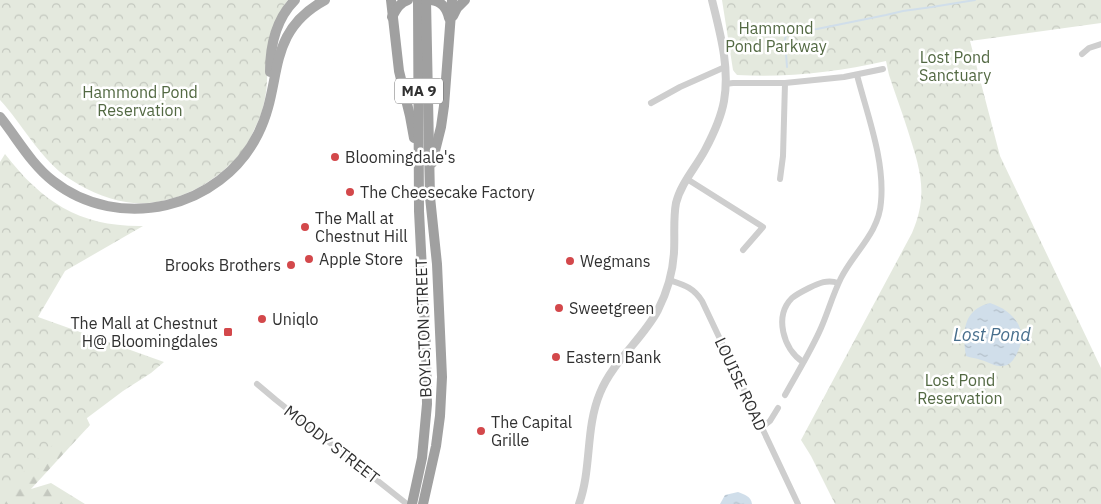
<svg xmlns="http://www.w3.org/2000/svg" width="1101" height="504" font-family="'IBM Plex Sans',sans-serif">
	<defs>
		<pattern id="forest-firs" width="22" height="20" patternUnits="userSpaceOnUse" patternTransform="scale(1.25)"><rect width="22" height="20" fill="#e4e9de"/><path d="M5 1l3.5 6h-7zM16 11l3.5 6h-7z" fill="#c4c8bf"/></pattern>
		<pattern id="park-crowns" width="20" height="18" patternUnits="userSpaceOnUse" patternTransform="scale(1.25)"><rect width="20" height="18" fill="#e4e9de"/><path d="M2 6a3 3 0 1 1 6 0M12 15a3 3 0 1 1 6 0" fill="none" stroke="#c4c8bf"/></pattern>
		<pattern id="water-ripples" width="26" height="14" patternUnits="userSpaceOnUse" patternTransform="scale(1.25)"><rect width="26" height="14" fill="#d0deea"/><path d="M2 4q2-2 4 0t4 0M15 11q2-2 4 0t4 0" fill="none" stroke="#b3bfc9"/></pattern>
	</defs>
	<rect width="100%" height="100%" fill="#fff"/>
	<polygon fill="url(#forest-firs)" points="0,311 83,410 90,425 31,489 51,483 85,504 0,504"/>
	<g fill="url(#park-crowns)">
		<path d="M0,0H288C286,3 283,6 282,9C279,15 278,22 276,27C273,36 270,44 268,53C266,61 268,71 267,79C267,92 264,105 260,117C255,128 250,140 243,150C217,184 169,209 126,202C105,199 82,188 64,175C38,155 22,124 0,100Z"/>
		<path d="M722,0H1101V23L970,41L1000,156L1101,368V504H835L811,456L801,440L912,233C929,194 920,169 908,131C902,112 895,93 889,75L886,61C837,72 787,78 737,75L733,70Z"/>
		<path d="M5,154C42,202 80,227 143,226L65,271L38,317L164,362L151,373L123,391L87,418L57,441L19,476L0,500V162Z"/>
	</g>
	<g fill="url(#water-ripples)">
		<path d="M990,303C1015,311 1031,332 1015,357C1012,362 1009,365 1003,366C995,367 989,362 981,360C976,358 971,358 966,356C962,332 963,310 990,303Z"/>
		<path d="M738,492C745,495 751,496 752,504H720L725,495Z"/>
	</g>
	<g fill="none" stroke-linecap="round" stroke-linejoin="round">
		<polyline stroke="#d0deea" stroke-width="2" points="787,67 785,40 786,34 790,31 817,29 886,15 903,11 932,7 975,0"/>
		<g stroke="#cecece" stroke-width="6">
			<polyline points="1082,54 1089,48 1101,44"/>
			<polyline points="725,84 733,83 785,83 844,77 883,69"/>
			<polyline points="651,103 680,87 725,67"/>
			<polyline points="687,179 763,227 743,250"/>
			<polyline points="780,179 783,156 785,83"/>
			<path d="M669,280C684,285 693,287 702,301L798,504"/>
			<path d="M803,362C783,349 774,316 792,298C797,294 803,291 809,288C819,283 828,279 838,283"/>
			<polyline points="257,384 276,400 407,504"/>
			<path d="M785,395C797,373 811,351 821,328C828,312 833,294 841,278C854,252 879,233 881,202C885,160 867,114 857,75"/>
			<polyline points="761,428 770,421 778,408"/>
		</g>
		<path stroke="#cecece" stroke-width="8" d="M579,504C592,468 585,429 600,393C613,361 642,340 658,310C667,292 673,272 674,252C675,236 673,219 676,203C681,183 696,167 705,150C713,135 721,118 724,101C730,67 720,33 712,0"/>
		<g stroke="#a9a9a9" stroke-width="10">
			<path d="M270,72C270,46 276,19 295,0"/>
			<path d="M0,117C17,138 31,164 53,181C119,233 221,209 258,134C284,83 264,33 325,0"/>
		</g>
		<g stroke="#a0a0a0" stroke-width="10">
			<polyline points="391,0 399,71 410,116 414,138"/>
			<path d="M431,0C441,1 447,8 449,18"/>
			<polyline points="453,16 457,8 465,0"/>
			<path d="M392,17C396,10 399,3 408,0"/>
			<polyline points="432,163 441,127 444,106 452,0"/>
			<polyline points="412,504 422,458 427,404 426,349 419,211 418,0"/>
			<polyline points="423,504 436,446 440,416 442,377 437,264 430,197 426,0"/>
		</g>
	</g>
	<g fill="#d3484b" stroke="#fff" stroke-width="2">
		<circle cx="335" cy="157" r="5"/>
		<circle cx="350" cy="192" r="5"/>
		<circle cx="305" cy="227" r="5"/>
		<circle cx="309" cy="259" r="5"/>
		<circle cx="570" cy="261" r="5"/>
		<circle cx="291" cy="265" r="5"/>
		<circle cx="559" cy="308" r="5"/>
		<circle cx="262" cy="319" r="5"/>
		<rect x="223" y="327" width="10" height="10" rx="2.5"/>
		<circle cx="556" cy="357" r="5"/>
		<circle cx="481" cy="431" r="5"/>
	</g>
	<g text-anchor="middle" stroke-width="5" stroke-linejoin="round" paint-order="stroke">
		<rect fill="#fff" stroke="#6f6f6f" stroke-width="1" x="395" y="78.5" width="48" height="25" rx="4"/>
		<g font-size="15" font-weight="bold" fill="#313131">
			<text x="419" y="96">MA 9</text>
		</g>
		<g font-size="16" fill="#536943" stroke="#fff">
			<text x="776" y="34">Hammond<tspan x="776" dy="18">Pond Parkway</tspan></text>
			<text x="955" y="63">Lost Pond<tspan x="955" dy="18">Sanctuary</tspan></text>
			<text x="140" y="98">Hammond Pond<tspan x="140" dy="18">Reservation</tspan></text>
			<text x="960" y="386">Lost Pond<tspan x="960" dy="18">Reservation</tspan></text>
		</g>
		<g font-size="16" fill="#313131" stroke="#fff" text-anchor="start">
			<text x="345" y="163">Bloomingdale's</text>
			<text x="360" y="198">The Cheesecake Factory</text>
			<text x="315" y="224">The Mall at<tspan x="315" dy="18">Chestnut Hill</tspan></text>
			<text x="319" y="265">Apple Store</text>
			<text x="580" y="267">Wegmans</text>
			<text x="281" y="271" text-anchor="end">Brooks Brothers</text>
			<text x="569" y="314">Sweetgreen</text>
			<text x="272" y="325">Uniqlo</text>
			<text x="218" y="329" text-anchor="end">The Mall at Chestnut<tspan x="218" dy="18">H@ Bloomingdales</tspan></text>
			<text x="566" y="363">Eastern Bank</text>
			<text x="491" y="428">The Capital<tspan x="491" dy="18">Grille</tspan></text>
		</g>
		<g font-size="16" fill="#313131" stroke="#fff">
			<text transform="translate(423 328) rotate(-92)" y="6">BOYLSTON STREET</text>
			<text transform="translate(741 384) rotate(65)" y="6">LOUISE ROAD</text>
			<text transform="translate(332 444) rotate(38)" y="6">MOODY STREET</text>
		</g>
		<g font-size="18" font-style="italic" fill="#476e8c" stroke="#fff">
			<text x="992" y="341">Lost Pond</text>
		</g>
	</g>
</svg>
